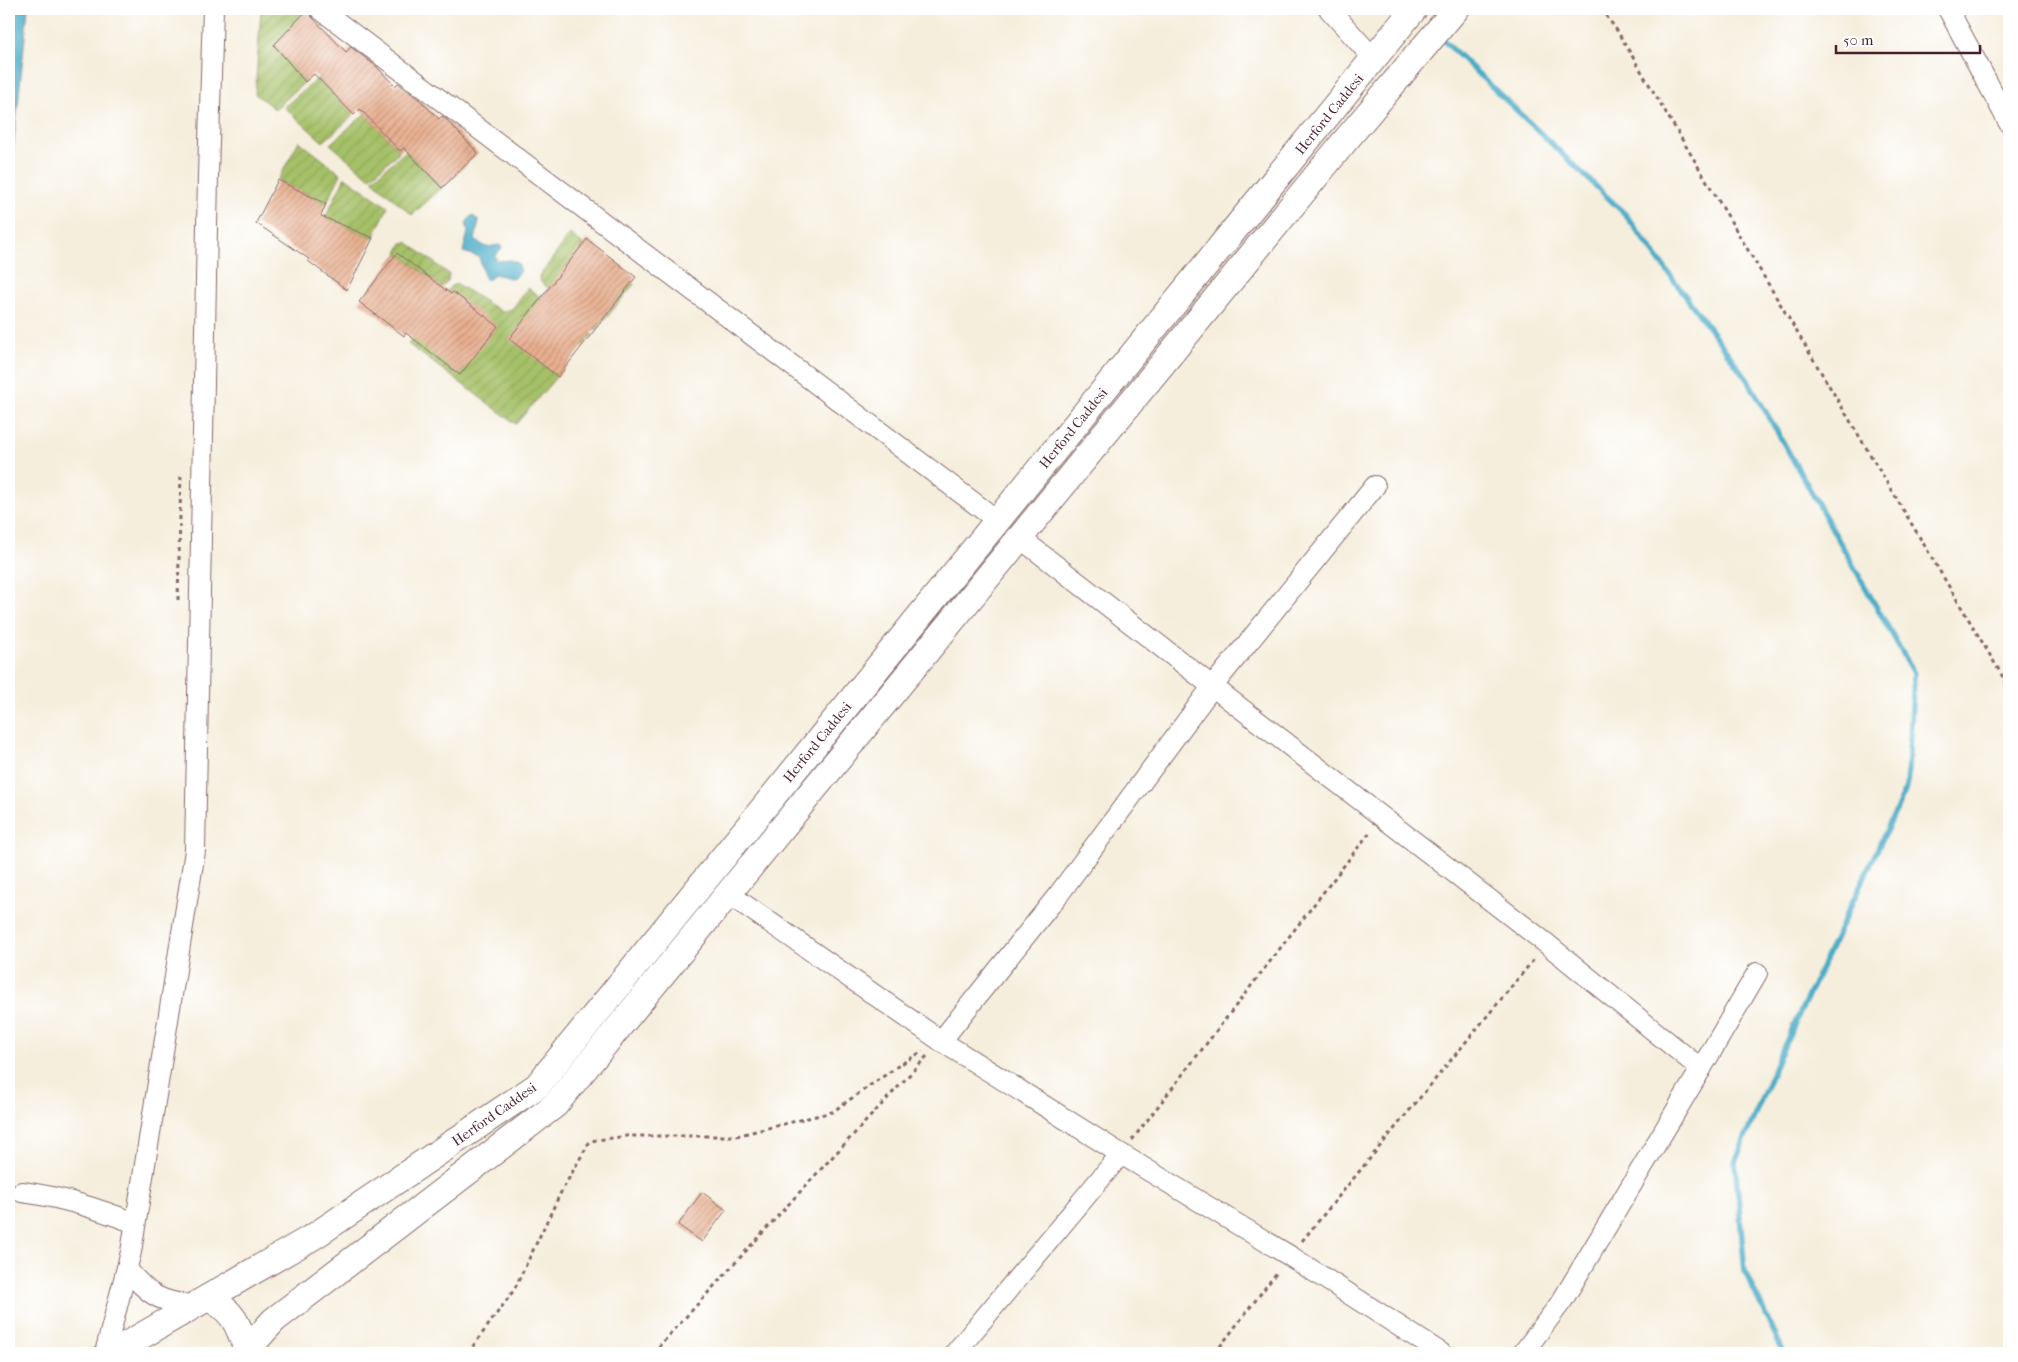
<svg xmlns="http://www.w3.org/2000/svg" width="2018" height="1362" font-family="'IM FELL French Canon',serif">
	<defs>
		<pattern id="garden-furrows" width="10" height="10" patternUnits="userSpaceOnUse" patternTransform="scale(1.25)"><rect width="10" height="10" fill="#a5c168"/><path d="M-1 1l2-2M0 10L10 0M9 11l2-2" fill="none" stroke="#90a55a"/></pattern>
		<pattern id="building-hatch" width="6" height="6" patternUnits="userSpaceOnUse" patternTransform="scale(1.25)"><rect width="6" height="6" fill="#e9b191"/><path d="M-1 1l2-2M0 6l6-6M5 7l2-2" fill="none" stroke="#bf8f77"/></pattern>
	</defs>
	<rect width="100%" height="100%" fill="#fff"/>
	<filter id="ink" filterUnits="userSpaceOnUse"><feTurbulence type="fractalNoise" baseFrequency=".02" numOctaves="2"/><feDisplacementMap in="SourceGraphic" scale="10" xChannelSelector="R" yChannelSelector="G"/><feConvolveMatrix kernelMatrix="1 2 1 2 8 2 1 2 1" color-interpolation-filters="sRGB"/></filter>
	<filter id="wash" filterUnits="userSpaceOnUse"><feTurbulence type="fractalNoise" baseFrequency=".0096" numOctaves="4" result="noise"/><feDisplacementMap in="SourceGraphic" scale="20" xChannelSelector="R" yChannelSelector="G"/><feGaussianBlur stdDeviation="1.12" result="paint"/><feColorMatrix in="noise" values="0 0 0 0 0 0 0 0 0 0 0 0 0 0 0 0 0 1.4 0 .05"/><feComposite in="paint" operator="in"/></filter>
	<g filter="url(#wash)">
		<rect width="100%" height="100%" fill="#f5eedc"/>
		<g fill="url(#garden-furrows)" stroke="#78704a">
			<polygon points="261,9 303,9 306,11 274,45 305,82 275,109 255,94"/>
			<polygon points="318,78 354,115 323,142 284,107"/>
			<polygon points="365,114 400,151 370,178 330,144"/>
			<polygon points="299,141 341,174 326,204 278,180"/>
			<polygon points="406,151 442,188 412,215 372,180"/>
			<polygon points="345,177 388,207 373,238 325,218"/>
			<polygon points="570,234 634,284 596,330 541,282 539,277"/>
			<polygon points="407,242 449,274 448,281 442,287 397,253 402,243"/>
			<polygon points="457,284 502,312 512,309 528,288 592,335 516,424 408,344 451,286"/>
		</g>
		<g fill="#48acc8" stroke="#49667a">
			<polygon points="9,9 28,9 9,189"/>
			<polygon points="472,215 479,221 475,240 486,247 500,245 502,248 495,256 497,261 510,260 518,263 521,271 514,279 494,274 490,279 485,279 479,257 463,252 468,232 466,223"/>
		</g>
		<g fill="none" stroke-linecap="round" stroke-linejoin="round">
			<polyline stroke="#48acc8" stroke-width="5.5" points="1441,38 1625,214 1749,382 1914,673 1907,787 1779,1057 1735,1162 1745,1272 1784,1353"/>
		</g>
		<g id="blocks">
			<g fill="url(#building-hatch)">
				<polygon points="306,11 346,52 351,47 377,67 395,86 398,83 420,100 439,119 442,116 445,118 478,153 442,188 404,148 400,151 360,109 354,115 314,74 305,82 274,45"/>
				<polygon points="278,180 326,204 321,216 373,238 347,290 308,261 309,259 256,223"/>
				<polygon points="587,239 636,277 558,377 509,339"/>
				<polygon points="397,253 451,294 453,292 498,326 460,375 406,333 404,336 359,302"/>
				<polygon points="702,1192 726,1210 702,1242 678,1225"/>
			</g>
		</g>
	</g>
	<g filter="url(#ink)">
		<use href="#blocks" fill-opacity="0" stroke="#866769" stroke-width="1"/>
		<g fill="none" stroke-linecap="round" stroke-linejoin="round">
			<g stroke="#866769" stroke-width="22">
				<g id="minor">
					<polyline points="320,9 998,521"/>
					<polyline points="1329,9 1373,58"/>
					<polyline points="1948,9 2009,123"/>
					<polyline points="1020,538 1547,944 1701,1069 1562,1301 1523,1353"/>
					<polyline points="729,894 941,1041 1121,1154 1290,1256 1441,1353"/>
					<polyline points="941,1041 1059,894 1212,687 1375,486"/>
					<polyline points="1701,1069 1757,973"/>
					<path d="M22,1192C62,1197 98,1209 135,1223"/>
					<path d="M127,1269C149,1296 159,1301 193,1306"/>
					<polyline points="105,1353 131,1252 195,851 208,175 213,9"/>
					<polyline points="955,1353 1121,1154"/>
				</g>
			</g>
			<g stroke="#866769" stroke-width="28">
				<g id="major">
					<path d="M208,1298C233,1310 238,1324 247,1350"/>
					<polyline points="112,1353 316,1235 537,1086 1414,9"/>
					<polyline points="244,1353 274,1320 555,1105 1340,147 1456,9"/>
				</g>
			</g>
			<g stroke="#866769" stroke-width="3" stroke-dasharray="4 4" stroke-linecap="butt">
				<polyline points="1601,9 1616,29 2009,687"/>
				<polyline points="178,600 181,472"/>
				<polyline points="1132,1140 1370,832"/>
				<polyline points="1302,1241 1535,958"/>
				<polyline points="81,1353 86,1348"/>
				<polyline points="468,1353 514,1290 560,1194 590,1141 627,1136 736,1136 832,1112 901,1064 923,1051"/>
				<polyline points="653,1353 808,1183 929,1054"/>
				<polyline points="1215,1353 1278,1271"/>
			</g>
			<use href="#minor" stroke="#fff" stroke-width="20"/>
			<use href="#major" stroke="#fff" stroke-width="26"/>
		</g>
	</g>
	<g text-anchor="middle" stroke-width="4.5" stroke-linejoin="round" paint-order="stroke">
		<g font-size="14" fill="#4a1f2b" stroke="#fff">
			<text transform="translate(1329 114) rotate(-51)" y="5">Herford Caddesi</text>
			<text transform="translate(1073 428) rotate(-51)" y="5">Herford Caddesi</text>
			<text transform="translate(817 742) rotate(-51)" y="5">Herford Caddesi</text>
			<text transform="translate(494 1114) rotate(-35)" y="5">Herford Caddesi</text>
		</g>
	</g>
	<rect width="2018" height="1362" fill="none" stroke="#fff" stroke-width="30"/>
	<path d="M1836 45v8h144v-8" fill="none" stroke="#4a1f2b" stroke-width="2.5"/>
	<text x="1843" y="45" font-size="15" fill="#4a1f2b" stroke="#ffffff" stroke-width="4" paint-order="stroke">50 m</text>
</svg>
